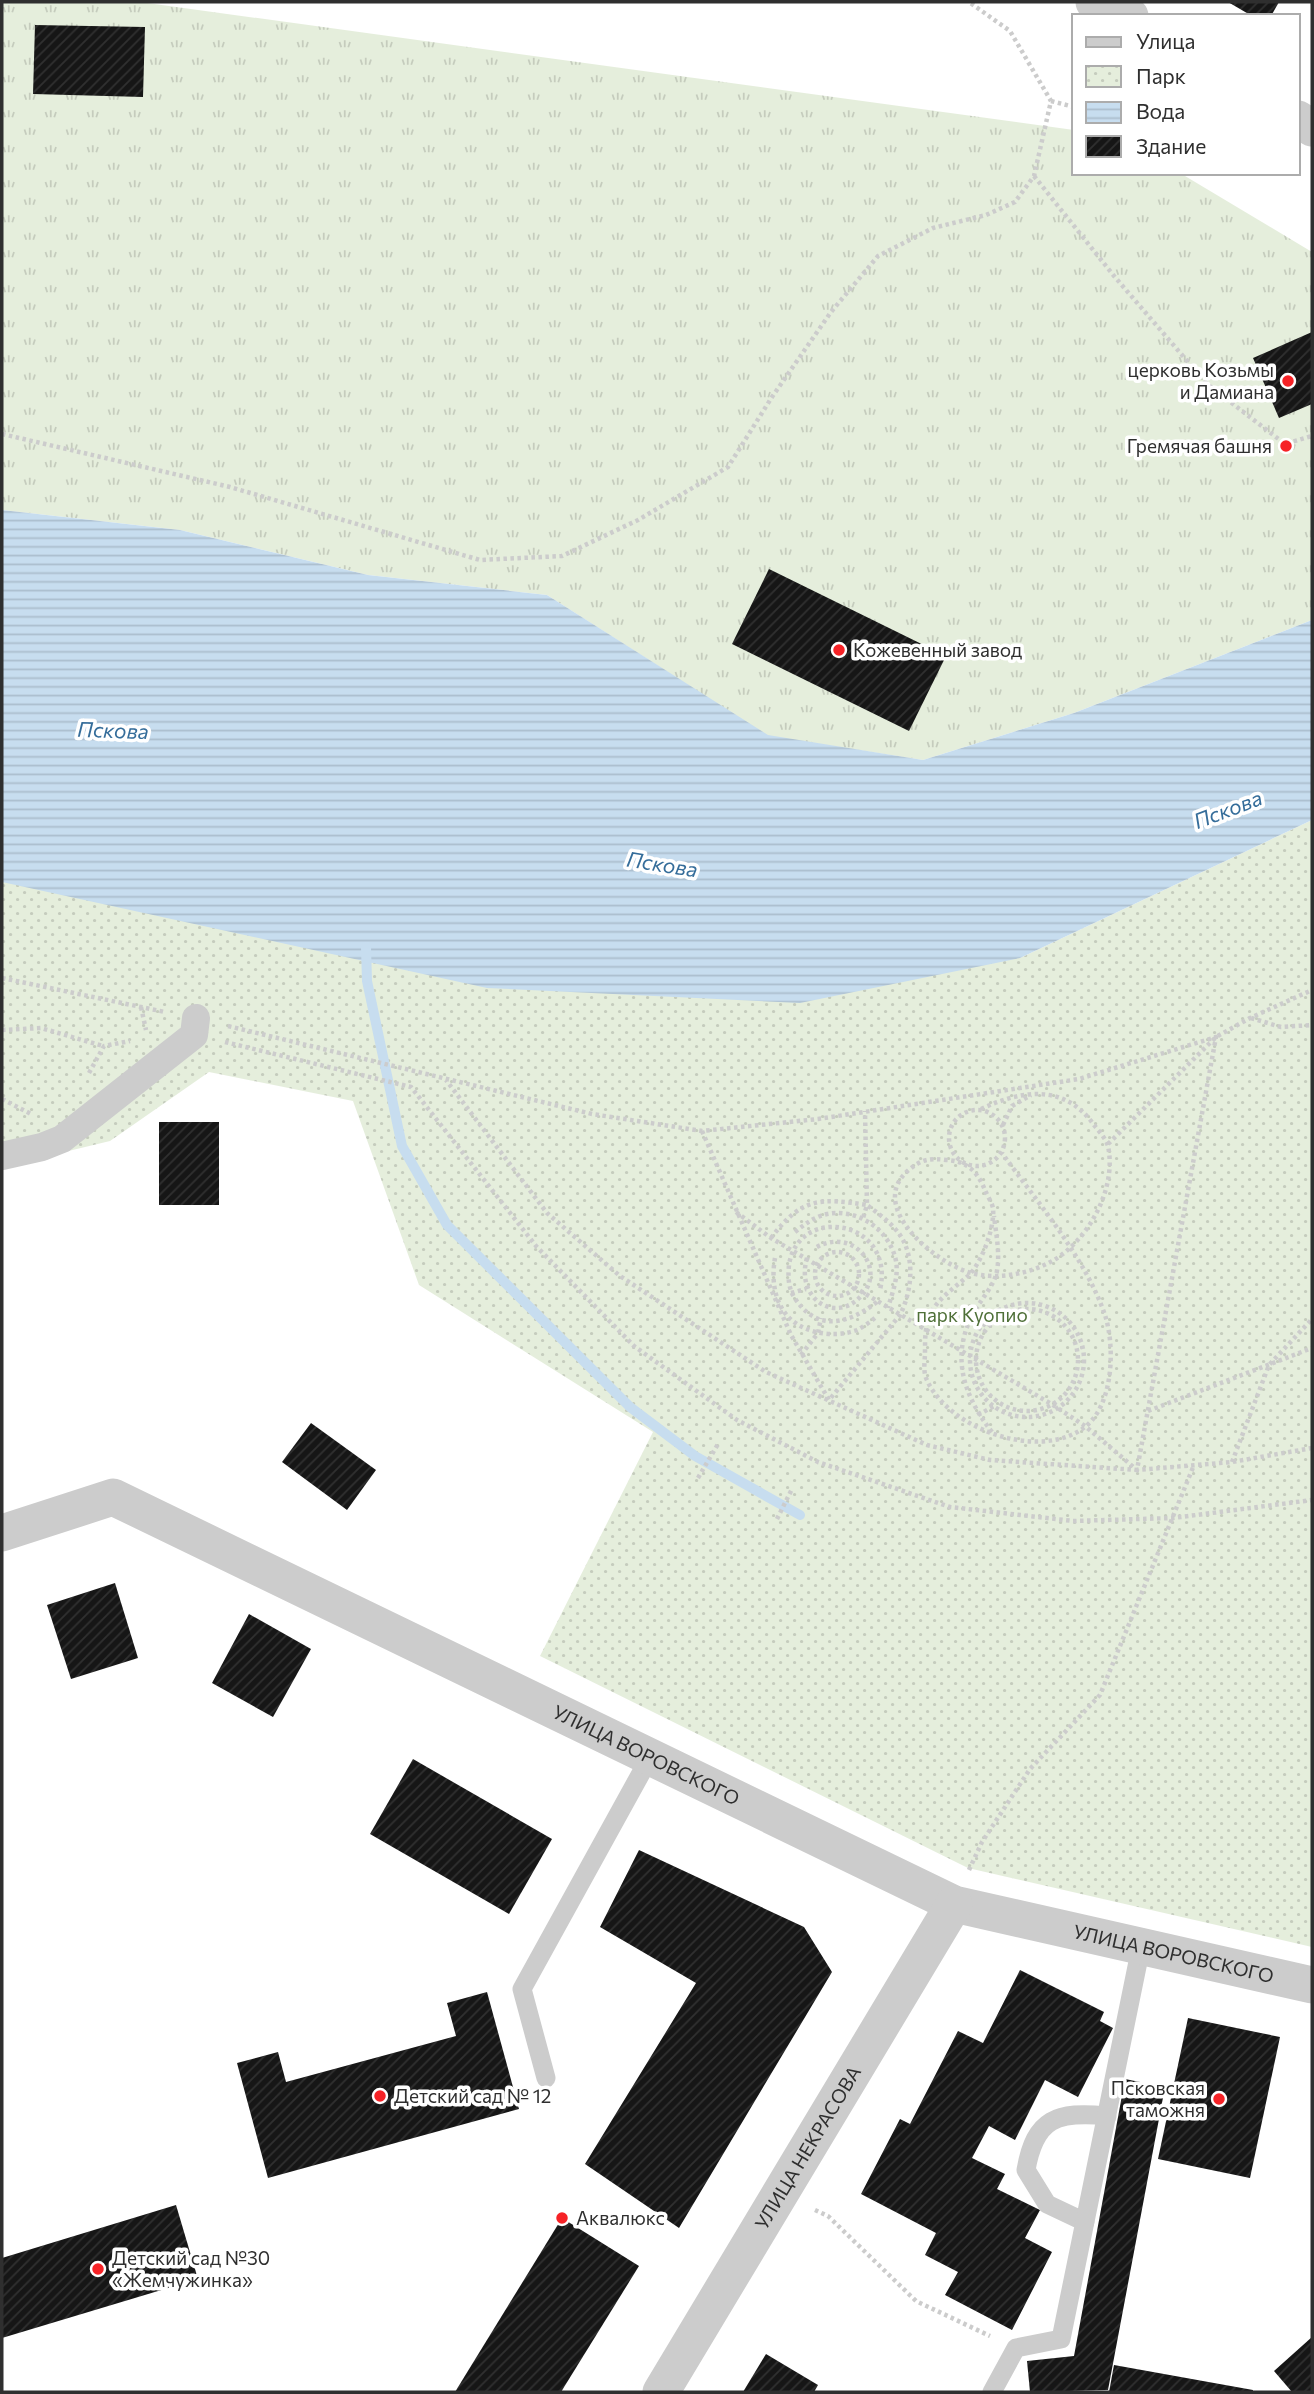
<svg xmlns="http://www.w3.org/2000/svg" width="1314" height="2394" font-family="Commissioner,sans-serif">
	<defs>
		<pattern id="grass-tufts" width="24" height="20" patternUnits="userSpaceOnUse" patternTransform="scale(1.75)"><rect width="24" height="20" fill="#e5eedc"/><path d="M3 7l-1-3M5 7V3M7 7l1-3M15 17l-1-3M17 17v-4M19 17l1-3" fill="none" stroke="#c5ccbd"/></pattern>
		<pattern id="park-dots" width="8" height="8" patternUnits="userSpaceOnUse" patternTransform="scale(1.75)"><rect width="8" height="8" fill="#e5eedc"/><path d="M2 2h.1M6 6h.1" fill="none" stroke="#c5ccbd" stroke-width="1.8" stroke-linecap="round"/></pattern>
		<pattern id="water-rules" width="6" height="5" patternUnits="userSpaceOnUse" patternTransform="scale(1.75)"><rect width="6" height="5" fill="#c7ddef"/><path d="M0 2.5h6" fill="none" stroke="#abbecd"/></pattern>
		<pattern id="building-hatch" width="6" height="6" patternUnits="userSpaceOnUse" patternTransform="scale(1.75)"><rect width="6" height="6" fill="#161616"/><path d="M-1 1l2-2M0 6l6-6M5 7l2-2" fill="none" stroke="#303030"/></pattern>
	</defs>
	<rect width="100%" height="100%" fill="#fff"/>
	<polygon fill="url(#grass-tufts)" points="2,2 140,2 1074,130 1074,173 1180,173 1312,252 1312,620 1074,713 923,760 768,736 547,595 368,575 180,530 2,510"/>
	<polygon fill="url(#park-dots)" points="1312,820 1312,1947 968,1868 540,1656 653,1432 419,1285 353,1101 209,1072 110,1141 2,1167 2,882 1020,958"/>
	<polygon fill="url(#water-rules)" points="2,510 180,530 368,575 547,595 768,735 923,760 1074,713 1312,620 1312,820 1020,958 800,1003 487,988 2,882"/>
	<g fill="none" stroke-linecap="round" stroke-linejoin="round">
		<polyline stroke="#c7ddef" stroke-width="10" points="366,947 367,981 402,1146 447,1225 630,1407 695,1456 800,1515"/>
	</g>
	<g fill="url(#building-hatch)">
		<polygon points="1228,2 1279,2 1271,16 1252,16"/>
		<polygon points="35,25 145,27 143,97 33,94"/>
		<polygon points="1312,332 1312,404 1279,418 1253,358"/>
		<polygon points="769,569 946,656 909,731 732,644"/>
		<rect x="159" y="1122" width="60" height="83"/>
		<polygon points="311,1423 376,1470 347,1510 282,1462"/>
		<polygon points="115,1583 138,1658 71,1679 47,1605"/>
		<polygon points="249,1614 311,1649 273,1717 212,1683"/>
		<polygon points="413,1759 552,1839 509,1914 370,1834"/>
		<polygon points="639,1850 804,1927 832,1972 679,2228 585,2164 696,1983 600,1927"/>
		<polygon points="1020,1970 1104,2012 1100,2021 1113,2028 1078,2097 1045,2080 1015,2140 989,2126 972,2158 1005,2174 997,2189 1040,2210 1025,2238 1052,2252 1012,2330 945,2295 958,2272 925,2255 936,2233 861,2194 900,2119 910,2124 958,2031 983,2043"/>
		<polygon points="487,1992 519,2109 268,2178 237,2063 278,2052 286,2082 456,2036 447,2003"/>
		<polygon points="1188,2018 1280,2037 1250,2178 1158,2159"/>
		<polygon points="1125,2079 1165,2087 1108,2390 1030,2392 1027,2361 1074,2356"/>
		<polygon points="176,2205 198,2279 2,2338 2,2258"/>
		<polygon points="562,2218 639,2266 561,2392 455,2392"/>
		<polygon points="1312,2337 1312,2392 1292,2392 1274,2371"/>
		<polygon points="766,2354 818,2385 814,2392 743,2392"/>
		<polygon points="1114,2365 1253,2390 1253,2392 1109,2392"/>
	</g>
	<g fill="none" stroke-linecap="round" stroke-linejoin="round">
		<g stroke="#ccc" stroke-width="4.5" stroke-dasharray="3.5 3.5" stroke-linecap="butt">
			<polyline points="1051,101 1074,107"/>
			<polyline points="1034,176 1114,276 1207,384 1285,444 1312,436"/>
			<polyline points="2,434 230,487 480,560 562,556 638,520 728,467 772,397 831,312 878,256 933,228 986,215 1015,202 1034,176 1051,101 1010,31 969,2"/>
			<polyline points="2,978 165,1012"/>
			<polyline points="141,1007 146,1030"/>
			<polyline points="1251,1018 1281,1027 1312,1025"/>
			<polyline points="228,1026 592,1114 702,1131 818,1119 1079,1079 1216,1037 1137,1470 990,1460 927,1445 766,1372 620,1276 547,1213 446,1080"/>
			<polyline points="2,1030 41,1028 103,1046"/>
			<polyline points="225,1042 411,1087 536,1246 634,1346 737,1420 818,1462 950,1507 1073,1521 1173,1518 1312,1500"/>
			<polyline points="89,1073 104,1046 130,1041"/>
			<polyline points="2,1099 31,1114"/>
			<path d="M981,1109C1022,1090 1064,1083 1094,1125C1099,1131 1106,1139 1108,1146C1117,1188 1089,1239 1054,1260C1030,1274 997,1280 971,1273C935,1263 864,1205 910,1169C922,1159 931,1158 946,1160C967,1161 977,1171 985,1190C987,1195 992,1203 993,1208C995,1227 982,1262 969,1275C956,1287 939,1297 931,1313C925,1325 925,1339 925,1352C925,1360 923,1370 926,1378C947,1429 1039,1462 1085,1427C1114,1404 1115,1346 1105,1315C1085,1257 1037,1202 1002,1153"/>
			<circle cx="977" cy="1138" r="28"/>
			<polyline points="1003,1125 1012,1106 1031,1095"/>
			<path d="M702,1131L791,1335L829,1400L900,1315C911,1293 915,1263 903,1240C895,1225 880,1215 867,1205L865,1111"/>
			<polyline points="1108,1144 1216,1037 1250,1018 1312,990"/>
			<polyline points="736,1212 771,1238 1053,1405 1085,1426 1137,1470 1232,1462 1312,1448"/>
			<path d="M795,1232C805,1224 814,1217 827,1214C858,1208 890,1230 896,1261C899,1277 892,1293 888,1308"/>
			<path d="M771,1238C802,1197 820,1198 867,1205L863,1218"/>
			<circle cx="837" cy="1274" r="22"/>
			<path d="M775,1258C772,1275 773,1295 783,1310C797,1333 833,1339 857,1330C863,1327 870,1322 875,1318"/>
			<path d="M807,1258C795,1299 836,1325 862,1295C887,1267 852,1226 815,1248"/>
			<polyline points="791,1293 806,1289"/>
			<path d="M877,1302C848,1324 817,1333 794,1297C788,1287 788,1276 789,1265C798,1204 896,1219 880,1290"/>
			<circle cx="1027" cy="1360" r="57"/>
			<circle cx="1027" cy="1360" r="51"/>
			<polyline points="973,1314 988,1328"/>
			<polyline points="801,1355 818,1333 821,1318"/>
			<polyline points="1148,1411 1312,1348"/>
			<polyline points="978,1415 996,1405"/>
			<path d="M992,1432C963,1395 950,1355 974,1312C980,1301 992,1288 996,1275C1001,1257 996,1234 994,1216"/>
			<polyline points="1232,1462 1269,1365 1312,1319"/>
			<polyline points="698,1478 718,1444"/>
			<polyline points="777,1519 792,1489"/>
			<polyline points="969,1870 982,1842 1030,1769 1100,1695 1194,1465"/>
			<polyline points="815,2210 828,2216 916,2301 990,2336"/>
		</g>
		<g stroke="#ccc" stroke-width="19">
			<polyline points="546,2078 522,1989 650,1757"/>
			<path d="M1085,2222L1047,2204L1026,2170C1035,2118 1057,2111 1107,2116"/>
			<polyline points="992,2392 1016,2348 1061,2339 1141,1947"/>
		</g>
		<polyline stroke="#ccc" stroke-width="28" points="2,1156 42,1147 62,1139 194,1035 196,1018"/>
		<g stroke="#ccc" stroke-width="37">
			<polyline points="1094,2 1130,16"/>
			<polyline points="1298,119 1312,128"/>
			<path id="s1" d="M2,1533L113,1497L954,1904L1312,1985"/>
			<path id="s2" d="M661,2392L954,1904"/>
		</g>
	</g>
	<g fill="#f62226" stroke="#fff" stroke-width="2.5">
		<circle cx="1288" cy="381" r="7"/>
		<circle cx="1286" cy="446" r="7"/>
		<circle cx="839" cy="650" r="7"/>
		<circle cx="380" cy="2096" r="7"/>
		<circle cx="1219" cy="2099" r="7"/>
		<circle cx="562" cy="2218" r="7"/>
		<circle cx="98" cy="2269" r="7"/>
	</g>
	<g text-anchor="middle" stroke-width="7" stroke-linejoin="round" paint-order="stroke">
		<g font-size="19" fill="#2f2f2f" stroke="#fff" text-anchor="start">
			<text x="1274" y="377" text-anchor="end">церковь Козьмы<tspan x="1274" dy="22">и Дамиана</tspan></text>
			<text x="1272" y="453" text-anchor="end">Гремячая башня</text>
			<text x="853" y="657">Кожевенный завод</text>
			<text x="1205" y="2095" text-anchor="end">Псковская<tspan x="1205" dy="22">таможня</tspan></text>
			<text x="394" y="2103">Детский сад № 12</text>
			<text x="576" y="2225">Аквалюкс</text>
			<text x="112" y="2265">Детский сад №30<tspan x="112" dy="22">«Жемчужинка»</tspan></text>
		</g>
		<g font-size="19" fill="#4f7038" stroke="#fff">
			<text x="972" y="1322">парк Куопио</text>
		</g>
		<g font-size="19" fill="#2f2f2f" stroke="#fff">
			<text dy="7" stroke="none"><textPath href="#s1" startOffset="709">УЛИЦА ВОРОВСКОГО</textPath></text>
			<text dy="7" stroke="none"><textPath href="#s1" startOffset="1276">УЛИЦА ВОРОВСКОГО</textPath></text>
			<text dy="7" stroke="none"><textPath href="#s2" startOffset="285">УЛИЦА НЕКРАСОВА</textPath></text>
		</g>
		<g font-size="21" font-style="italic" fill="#356d9a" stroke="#fff">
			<text transform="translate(113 731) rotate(2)" y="7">Пскова</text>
			<text transform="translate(1228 810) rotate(-21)" y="7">Пскова</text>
			<text transform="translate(662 865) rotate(9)" y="7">Пскова</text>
		</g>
	</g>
	<rect width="1314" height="2394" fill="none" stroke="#2f2f2f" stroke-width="7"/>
	<rect x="1072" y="14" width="228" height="161" fill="#ffffff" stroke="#acacac" stroke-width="2"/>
	<rect x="1086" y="37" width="35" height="10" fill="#cccccc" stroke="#acacac" stroke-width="2"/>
	<text x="1136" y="49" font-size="21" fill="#2f2f2f">Улица</text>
	<rect x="1086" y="66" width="35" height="21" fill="url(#park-dots)" stroke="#acacac" stroke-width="2"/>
	<text x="1136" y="84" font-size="21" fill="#2f2f2f">Парк</text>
	<rect x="1086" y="102" width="35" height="21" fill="url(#water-rules)" stroke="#acacac" stroke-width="2"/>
	<text x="1136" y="119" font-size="21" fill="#2f2f2f">Вода</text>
	<rect x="1086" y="136" width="35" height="21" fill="url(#building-hatch)" stroke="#acacac" stroke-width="2"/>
	<text x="1136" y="154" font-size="21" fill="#2f2f2f">Здание</text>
</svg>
